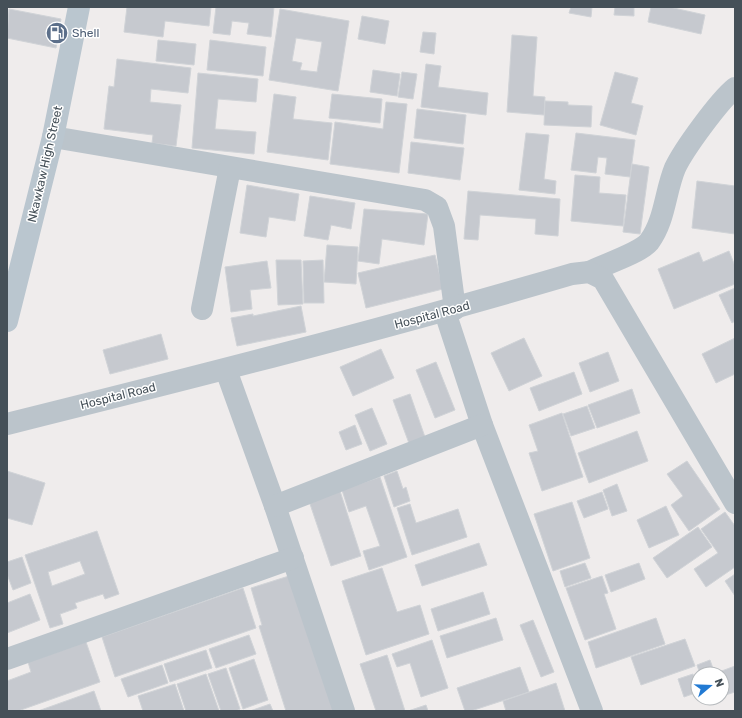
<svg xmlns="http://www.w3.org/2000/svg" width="742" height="718" font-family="Rubik,sans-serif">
	<rect width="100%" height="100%" fill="#efecec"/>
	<g fill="#c6c9cf" stroke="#d0d3d7" fill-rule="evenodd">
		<polygon points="127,7 211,7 209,26 165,21 163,37 124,32"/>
		<polygon points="216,7 274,7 271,37 247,34 249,23 232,21 230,35 213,33"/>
		<polygon points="571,7 592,7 591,17 569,13"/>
		<polygon points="615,7 634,7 634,16 614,15"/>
		<polygon points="651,7 669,7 705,15 701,34 648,22"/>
		<polygon points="9,9 61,19 56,48 7,38"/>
		<path d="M280,9L349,21L338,91L269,80ZM296,38L322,42L317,72L300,70L302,63L292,61Z"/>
		<polygon points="362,16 389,21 385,44 358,39"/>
		<polygon points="423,32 436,33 434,54 420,52"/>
		<polygon points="512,35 537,37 533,96 545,97 544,115 507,112"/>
		<polygon points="158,40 196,44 194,65 156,61"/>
		<polygon points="210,40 266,47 263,76 207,70"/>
		<polygon points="117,59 191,68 188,93 151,89 150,102 181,105 176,146 152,143 153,135 104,129 109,86 114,87"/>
		<polygon points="426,64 441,66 438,87 488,93 486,115 421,107"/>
		<polygon points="373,70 400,74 397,96 370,92"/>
		<polygon points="402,72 417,74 413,99 398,97"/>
		<polygon points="615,72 638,78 631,103 643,106 636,135 600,125"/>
		<polygon points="198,73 258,79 256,102 218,99 215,129 256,132 254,154 192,148"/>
		<polygon points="274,94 296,97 293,119 332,123 328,160 267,152"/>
		<polygon points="332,94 382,99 380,123 329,118"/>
		<polygon points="545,101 568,102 568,105 592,106 591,127 544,125"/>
		<polygon points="386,102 407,104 399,173 330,164 335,122 383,129"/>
		<polygon points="417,109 466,115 463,144 414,138"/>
		<polygon points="526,133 549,135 544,179 556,181 555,194 519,190"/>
		<polygon points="576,133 635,140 630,177 605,174 607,158 598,157 596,173 571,170"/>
		<polygon points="411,142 464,148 460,180 408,173"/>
		<polygon points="632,164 649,167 640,234 623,232"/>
		<polygon points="575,175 600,177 599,193 626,195 623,226 571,221"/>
		<polygon points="697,181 735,186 735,234 692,228"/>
		<polygon points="247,185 299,194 295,221 269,217 266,237 240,233"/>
		<polygon points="468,191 560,199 558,236 535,234 536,219 480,215 478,240 464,239"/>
		<polygon points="310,196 355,203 351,229 331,225 328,240 304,236"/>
		<polygon points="364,209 428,214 424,245 382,239 379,264 358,261"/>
		<polygon points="327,245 358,247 356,284 324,282"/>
		<polygon points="729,251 735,266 735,284 674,309 658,269 699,252 703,262"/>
		<polygon points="435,255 443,289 366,308 358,273"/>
		<polygon points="276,260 301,260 303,304 278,305"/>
		<polygon points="323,260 324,303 304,303 303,261"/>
		<polygon points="267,261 271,288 250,290 252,309 231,312 225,267"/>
		<polygon points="735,288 735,321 732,323 719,295"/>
		<polygon points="301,306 306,332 237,346 231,318 253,314 253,316"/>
		<polygon points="161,334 168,359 110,374 103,350"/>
		<polygon points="524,338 542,376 509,391 491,353"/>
		<polygon points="735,338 735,374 716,383 702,354"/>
		<polygon points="381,349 394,378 353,396 340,367"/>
		<polygon points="608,352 619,381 590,392 579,363"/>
		<polygon points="436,362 455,410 435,418 416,370"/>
		<polygon points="574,372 582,394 539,411 530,388"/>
		<polygon points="632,389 640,413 597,428 588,405"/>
		<polygon points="410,394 426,440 410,446 393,400"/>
		<polygon points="587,406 595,428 571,436 563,414"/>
		<polygon points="372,408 387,444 370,451 355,415"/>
		<polygon points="562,413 583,477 542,491 529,453 538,451 529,425"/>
		<polygon points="355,425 362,444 346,450 339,432"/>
		<polygon points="637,431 648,461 589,483 578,453"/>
		<polygon points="687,461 720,509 689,531 671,505 683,496 667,474"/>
		<polygon points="7,471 45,483 32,525 7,518"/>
		<polygon points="397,471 403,489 406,487 410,501 394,507 384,476"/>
		<polygon points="380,477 407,557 369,570 363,551 380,546 366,506 349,512 342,490"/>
		<polygon points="617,484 627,511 612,516 603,490"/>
		<polygon points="340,491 361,556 331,566 309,501"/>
		<polygon points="602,492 608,509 584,518 577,501"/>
		<polygon points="572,502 590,558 553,571 534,514"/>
		<polygon points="410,504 416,523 458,509 467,537 412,555 397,508"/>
		<polygon points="666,506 679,535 649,548 637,520"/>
		<polygon points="725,512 735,526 735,567 706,587 694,569 718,553 701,529"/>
		<polygon points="698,527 712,547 667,578 653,558"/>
		<path d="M97,531L119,594L105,599L103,594L75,603L77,608L60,614L63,624L50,628L25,555ZM80,561L85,574L52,586L48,572Z"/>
		<polygon points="479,543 487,565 422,586 415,565"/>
		<polygon points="22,557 31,583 13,590 7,574 7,562"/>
		<polygon points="585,563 591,578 565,587 560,571"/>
		<polygon points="639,563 645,579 611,592 605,575"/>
		<polygon points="382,568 397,612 420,605 429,634 366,655 342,581"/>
		<polygon points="735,574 735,596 725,581"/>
		<polygon points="292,575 335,711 286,711 259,626 262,625 251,588"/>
		<polygon points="602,576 608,593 604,594 616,629 585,640 566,588"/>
		<polygon points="243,588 256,628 115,677 102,637"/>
		<polygon points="483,592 490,614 438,631 431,609"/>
		<polygon points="30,594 40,620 7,633 7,603"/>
		<polygon points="496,618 503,640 447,658 440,636"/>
		<polygon points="656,618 665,644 596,668 588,642"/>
		<polygon points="533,620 554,672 541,677 520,625"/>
		<polygon points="249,635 256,654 216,668 209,649"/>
		<polygon points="685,639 695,666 641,685 631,657"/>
		<polygon points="432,640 448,688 421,697 410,663 397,667 392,654"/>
		<polygon points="86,642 100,682 18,711 7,711 7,681 31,672 28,662"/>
		<polygon points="206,650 212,668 170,682 164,664"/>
		<polygon points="387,655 405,711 376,711 360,664"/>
		<polygon points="254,659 268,700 243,709 229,668"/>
		<polygon points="710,660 715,674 700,674 697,665"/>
		<polygon points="162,665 168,683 128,697 121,679"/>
		<polygon points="735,666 735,692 722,696 722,674 719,672"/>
		<polygon points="520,667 529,692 471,711 465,711 457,688"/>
		<polygon points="226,668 240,709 236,711 221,711 208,674"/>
		<polygon points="206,674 219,711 186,711 177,684"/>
		<polygon points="693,674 698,692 684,697 678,679"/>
		<polygon points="556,683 565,711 506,711 503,701"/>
		<polygon points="175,684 184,711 143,711 138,696"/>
		<polygon points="94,691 101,711 38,711"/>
		<polygon points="270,704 273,711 250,711"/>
		<polygon points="426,705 428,711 408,711"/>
	</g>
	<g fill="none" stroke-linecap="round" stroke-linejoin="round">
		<g stroke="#bbc4cb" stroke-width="22">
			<polyline points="53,137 425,200 437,207 444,226 455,309"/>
			<path d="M589,272C603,265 640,253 649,242C665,221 665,192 675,168C684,149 719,101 735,88"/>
			<polyline points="202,309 230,168"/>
			<polyline points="445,312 482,425 592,711"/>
			<polyline points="226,370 275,506 344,711"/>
			<path d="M7,424C196,377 385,329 572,274L589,272L603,279L735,503"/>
			<polyline points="275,506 482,425"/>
			<polyline points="7,659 293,558"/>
		</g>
		<polyline stroke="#bac6cf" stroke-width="22" points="7,321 53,137 79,7"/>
	</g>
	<defs>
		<g id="fuel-disc" transform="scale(1.15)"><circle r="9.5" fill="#5c6f8a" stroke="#fff"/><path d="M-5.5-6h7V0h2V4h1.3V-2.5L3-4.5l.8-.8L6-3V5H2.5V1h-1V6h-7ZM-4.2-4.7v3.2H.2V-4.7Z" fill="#fff"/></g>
	</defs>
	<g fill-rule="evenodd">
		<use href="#fuel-disc" x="57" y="33"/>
	</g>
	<g text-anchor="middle" stroke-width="3" stroke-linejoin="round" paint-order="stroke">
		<g font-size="12" fill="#4e5e75" stroke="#fff" text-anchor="start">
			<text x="72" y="37">Shell</text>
		</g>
		<g font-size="12" fill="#455058" stroke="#fff">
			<text transform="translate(45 164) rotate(-77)" y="4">Nkawkaw High Street</text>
			<text transform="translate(432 315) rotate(-15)" y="4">Hospital Road</text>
			<text transform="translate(118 396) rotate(-14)" y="4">Hospital Road</text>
		</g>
	</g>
	<rect width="742" height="718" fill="none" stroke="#455058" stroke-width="16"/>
	<g transform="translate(710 686) rotate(71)"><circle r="19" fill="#ffffff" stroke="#b5b9bc"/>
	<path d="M0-3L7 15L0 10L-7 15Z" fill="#227ad3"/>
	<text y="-6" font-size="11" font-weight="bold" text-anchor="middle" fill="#455058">N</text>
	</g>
</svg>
